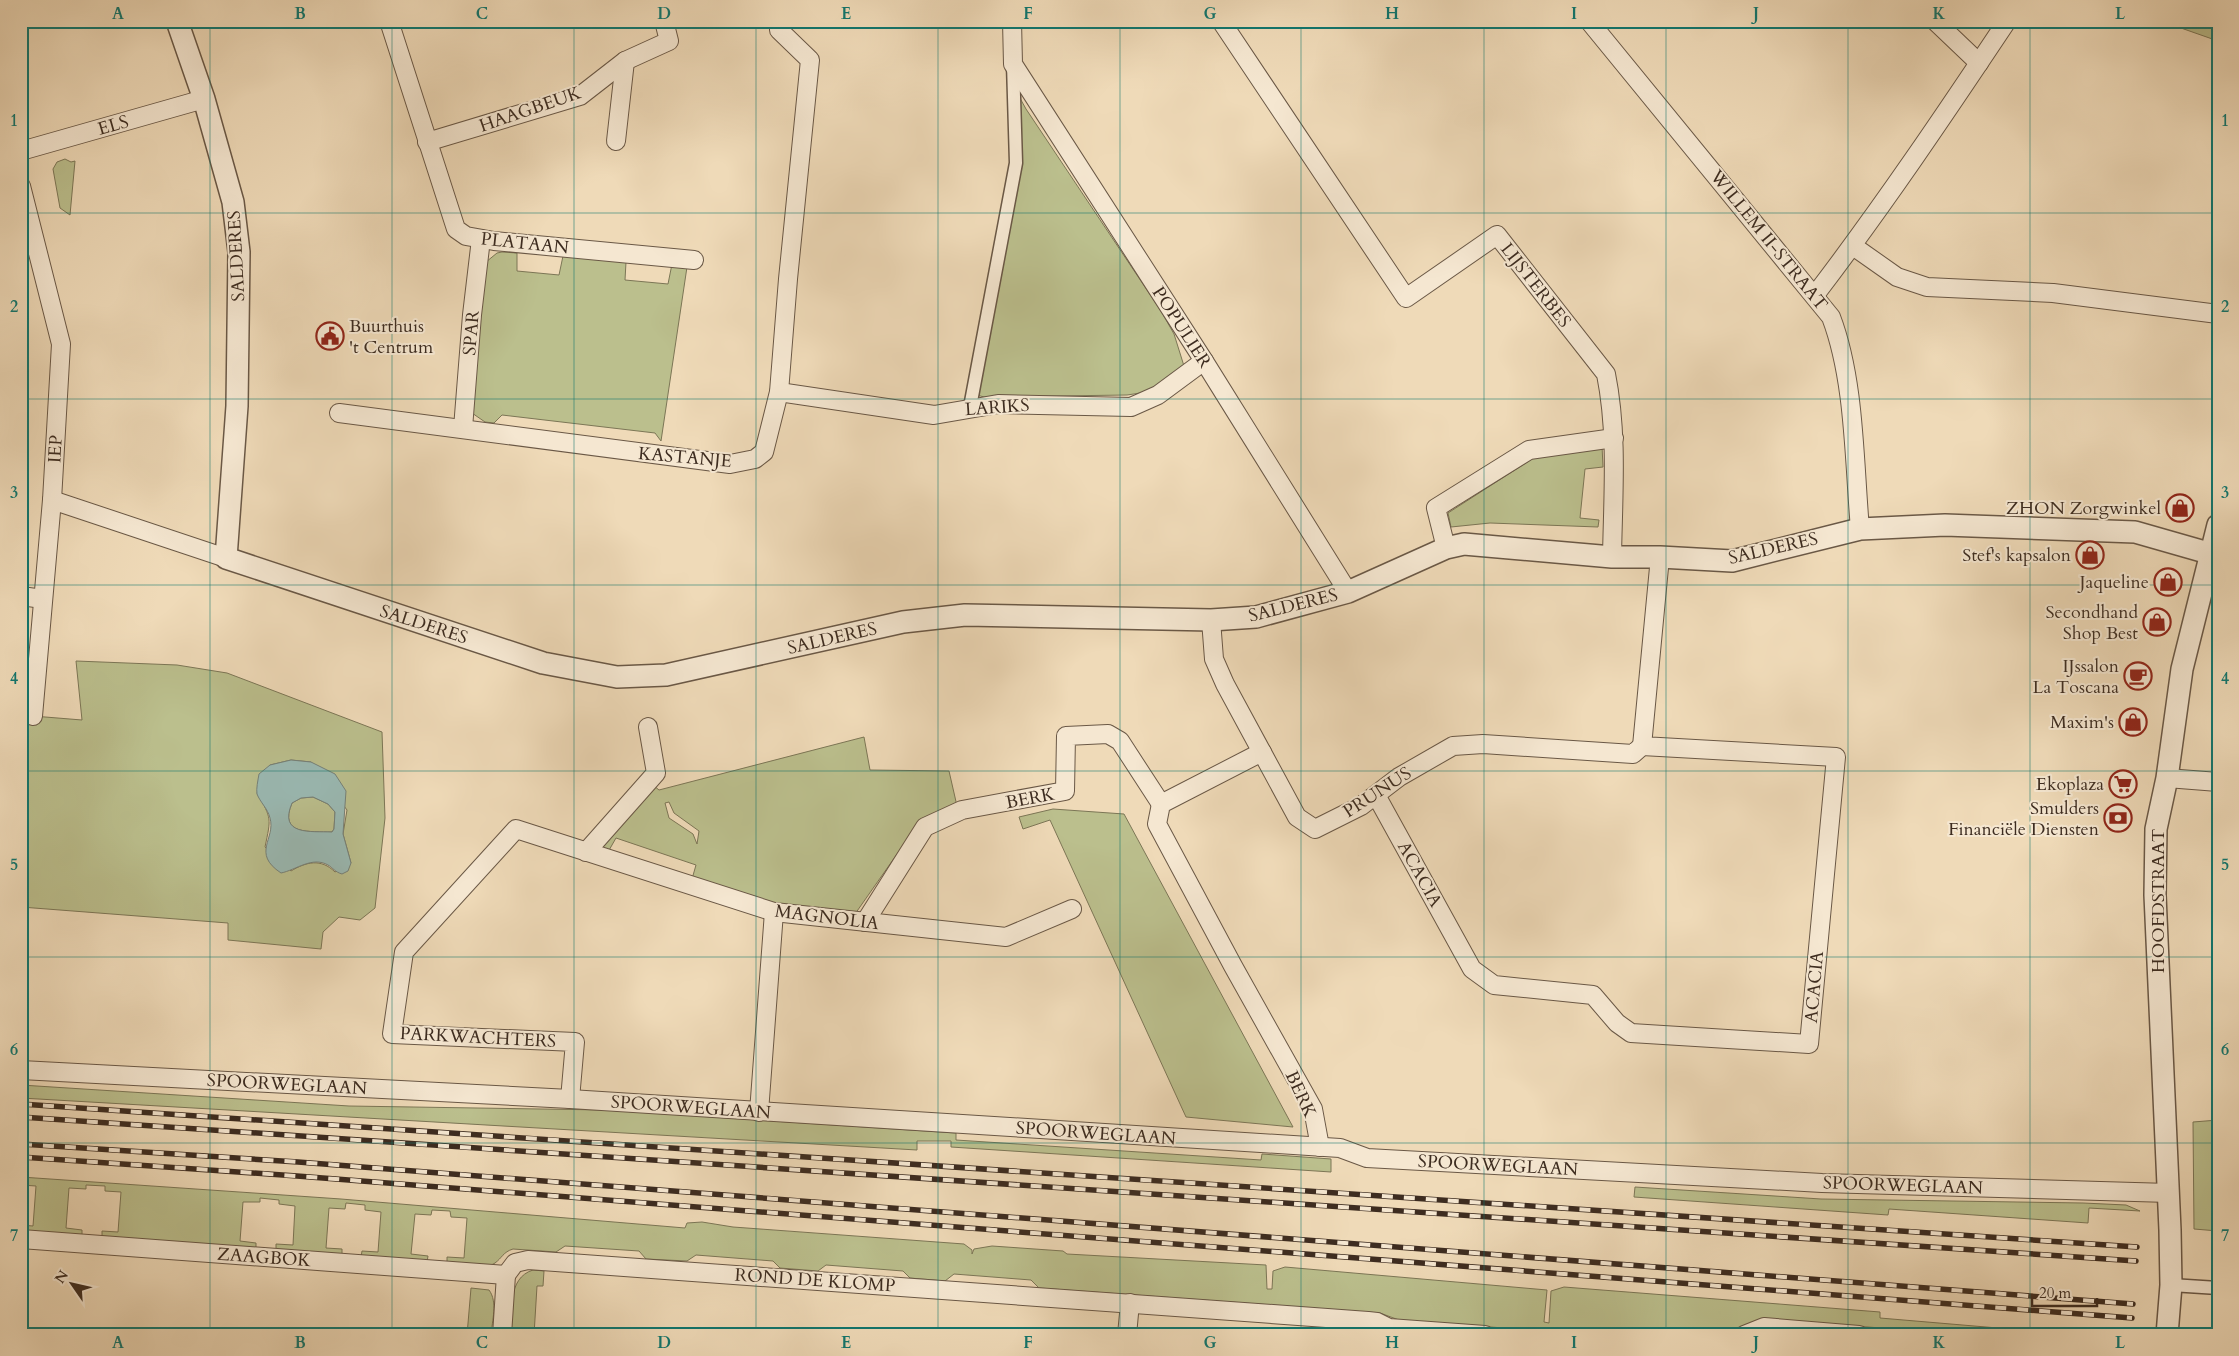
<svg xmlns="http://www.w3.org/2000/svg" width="2239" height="1356" font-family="Cardo,serif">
	<rect width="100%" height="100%" fill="#efdab8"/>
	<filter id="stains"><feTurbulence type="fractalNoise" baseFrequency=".004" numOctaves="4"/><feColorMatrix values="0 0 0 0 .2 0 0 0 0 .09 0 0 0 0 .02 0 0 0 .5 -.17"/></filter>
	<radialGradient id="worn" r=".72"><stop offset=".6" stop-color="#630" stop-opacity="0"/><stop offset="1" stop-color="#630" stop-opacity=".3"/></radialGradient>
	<g fill="#bbbf8d" stroke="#7c7656" fill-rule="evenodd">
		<polygon points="2161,21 2218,21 2218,41"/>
		<polygon points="1016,91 1026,109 1161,311 1174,334 1184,366 1147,392 1127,395 984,397 977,395 1013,202"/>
		<polygon points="65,159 71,162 75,161 70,215 60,208 53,169 57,162"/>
		<polygon points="502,252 517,253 517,271 559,275 563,256 626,262 625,280 668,284 672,264 687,267 661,441 655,433 502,415 494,423 485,422 472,413 471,403 486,262 497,253"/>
		<polygon points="1602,446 1603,467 1585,469 1580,518 1599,520 1598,527 1490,523 1451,527 1448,513 1535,457"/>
		<path d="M76,661L177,665L227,673L382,732L385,818L375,908L360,920L339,917L323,932L321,949L228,940V923L21,907V719L33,716L82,720ZM291,760L311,762L347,810L343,834L351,863L335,872C321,858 306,862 291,871L265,847C271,818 272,819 257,793L270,765Z"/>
		<path d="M864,737L870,770L949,771L957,806L909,837L855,914L778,910L692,879L696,865L616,838L608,852L600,846L653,785L659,790ZM669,802L674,813L699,831L697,844L693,834L669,818L665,803Z"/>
		<path d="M313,797L328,804L335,812L334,829L332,832C310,831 278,836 292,803L301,798Z"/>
		<polygon points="1053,809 1124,814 1293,1127 1186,1117 1050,820 1023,829 1019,817"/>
		<polygon points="21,1085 349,1106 605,1110 956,1133 956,1140 1261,1160 1262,1154 1331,1159 1331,1172 951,1147 951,1141 917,1141 917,1150 21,1098"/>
		<polygon points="2218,1120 2218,1231 2194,1229 2193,1122"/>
		<path d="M21,1177L341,1199L685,1228L687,1223L702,1222L733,1227L964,1244L972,1250V1254L974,1249L992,1246L1063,1251L1067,1254L1266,1265L1267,1289H1272L1273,1271L1285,1267L1547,1290L1544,1322L1549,1323L1551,1291L1564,1287L1880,1312V1318L2080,1335H1978L1771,1320L1751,1323L1727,1335H1595L1399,1320L1380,1313L1039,1288L1031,1280L954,1274L945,1281L910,1278L903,1271L826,1265L818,1271L780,1268L773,1261L696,1255L687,1261L646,1259L639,1251L565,1246L556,1252L513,1249C503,1252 502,1258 495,1263C483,1271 460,1264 447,1263V1257L464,1258L467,1218L451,1217L450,1211L432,1210L431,1215L415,1214L411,1254L428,1256L427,1262L361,1257L362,1251L378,1252L381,1212L365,1210V1205L346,1203L345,1209L329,1208L326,1248L342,1249V1255L276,1250V1244L293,1245L295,1206L279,1204V1200L260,1198V1202H243L240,1241L256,1243V1249L102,1238V1231L118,1232L121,1192L105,1191V1186L86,1185V1189L69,1188L66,1228L82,1230V1236L21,1232V1225L33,1226L36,1186L21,1185Z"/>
		<polygon points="1635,1187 1821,1199 2083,1203 2126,1205 2140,1211 2089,1208 2088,1223 1889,1209 1888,1215 1634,1197"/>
		<path d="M533,1270L544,1271L543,1286H537L534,1335H511C512,1312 507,1278 533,1270Z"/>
		<path d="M471,1288L489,1290C498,1302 492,1321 491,1335H467Z"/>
	</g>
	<path fill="#9abab4" stroke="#758179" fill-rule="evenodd" d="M291,760L311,762L335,774L346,791L343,834L351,863L348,871L342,874C335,872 333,868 328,865C312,856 296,870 281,873C251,853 276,839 270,818C268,809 260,802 257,794C256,789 258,780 259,774L270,765ZM313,797L328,804L335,812L334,829L332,832C311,831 278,836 292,803L301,798Z"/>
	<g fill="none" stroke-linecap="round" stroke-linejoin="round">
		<g stroke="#6a5846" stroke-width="15">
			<g id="pedestrian">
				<polyline points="970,407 1016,163 1013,64"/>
				<polyline points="2171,1285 2218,1288"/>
			</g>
		</g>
		<g stroke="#6a5846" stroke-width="20">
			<g id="minor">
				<polyline points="389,21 456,229 466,236 494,241 694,260"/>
				<polyline points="1012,21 1013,64 1204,361 1348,592"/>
				<path d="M1221,21L1406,298L1497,235L1606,374C1618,434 1613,496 1612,557"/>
				<path d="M1589,21L1831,317C1855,380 1854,461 1860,529"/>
				<polyline points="1935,21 1979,63"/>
				<polyline points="616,141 625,61"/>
				<polyline points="427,142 580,96 625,61 669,41 664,21"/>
				<polyline points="21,151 204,99"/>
				<polyline points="21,186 61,344 52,500 33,716"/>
				<polyline points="1853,246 1897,277 1927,287 2053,293 2218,314"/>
				<path d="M1815,295C1883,206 1945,114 2007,21"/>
				<polyline points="779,392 934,415 998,404 1131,407 1158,395 1204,361"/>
				<polyline points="339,413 730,464 755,459 764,452 779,392 788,279 810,60 779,30 780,21"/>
				<polyline points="463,428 472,315 481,239"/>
				<polyline points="52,500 226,558"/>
				<polyline points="1446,548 1436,508 1529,450 1614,438"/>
				<polyline points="21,596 43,599"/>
				<polyline points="1211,620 1214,659 1225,684 1297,817 1315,829 1361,806 1399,777 1453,746 1483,744 1633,754 1642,746"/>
				<polyline points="1262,752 1161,804 1157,824 1233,966 1313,1109 1320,1147"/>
				<polyline points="2167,778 2218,782"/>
				<polyline points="1376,795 1472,969 1494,985 1593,995 1617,1023 1631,1033 1809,1044 1836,757 1642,746 1660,557"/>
				<polyline points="586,852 656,773 648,727"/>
				<polyline points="865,922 925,827 962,810 1065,791 1066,736 1108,734 1120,741 1161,804"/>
				<polyline points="21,1070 570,1099 1340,1148 1367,1158 1822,1183 2169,1193"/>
				<polyline points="570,1099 575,1042 392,1034 404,952 516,829 774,912 1006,937 1072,909"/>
				<polyline points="759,1112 774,912"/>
				<polyline points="21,1239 506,1275"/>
				<polyline points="506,1275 515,1263 528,1260 1368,1321 1377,1322 1389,1328 1485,1335"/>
				<polyline points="502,1335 506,1275"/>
				<polyline points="1127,1335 1130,1303"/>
				<polyline points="1744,1335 1764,1327 1859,1335"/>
			</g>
		</g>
		<g stroke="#6a5846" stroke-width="24">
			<g id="tertiary">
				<polyline points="177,21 204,99 233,202 239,252 237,406 226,558 543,663 617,677 666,675 903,622 965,615 1211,620 1256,617 1348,592 1446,548 1464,544 1612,557 1660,557 1732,561 1860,529 1945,525 2135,532 2212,554"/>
				<polyline points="2167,1335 2171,1285 2170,1230 2155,895 2156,829 2167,778 2182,669 2218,525"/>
			</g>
		</g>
		<use href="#pedestrian" stroke="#f5e7d1" stroke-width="12"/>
		<use href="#minor" stroke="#f5e7d1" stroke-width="18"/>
		<use href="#tertiary" stroke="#f5e7d1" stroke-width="21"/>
		<g stroke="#3d2c20" stroke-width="5.5">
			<g id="rail">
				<polyline points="21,1104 2137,1247"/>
				<polyline points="21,1117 2136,1261"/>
				<polyline points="21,1144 298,1162 2133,1304"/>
				<polyline points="21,1157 297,1176 2132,1318"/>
			</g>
		</g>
		<use href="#rail" stroke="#f5e7d1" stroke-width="4" stroke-dasharray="11" stroke-linecap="butt"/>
	</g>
	<path fill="none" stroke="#0f766e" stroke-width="1" stroke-opacity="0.55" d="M210,21V1335M392,21V1335M574,21V1335M756,21V1335M938,21V1335M1120,21V1335M1301,21V1335M1484,21V1335M1666,21V1335M1848,21V1335M2030,21V1335M21,213H2218M21,399H2218M21,585H2218M21,771H2218M21,957H2218M21,1143H2218"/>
	<defs>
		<g id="civic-ring" transform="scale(1.4375)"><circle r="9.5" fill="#f5e7d1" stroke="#8f2418" stroke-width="1.5"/><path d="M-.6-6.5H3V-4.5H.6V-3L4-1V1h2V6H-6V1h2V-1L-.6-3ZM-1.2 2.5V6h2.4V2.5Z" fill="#8f2418"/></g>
		<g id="shop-ring" transform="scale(1.4375)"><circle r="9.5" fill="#f5e7d1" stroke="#8f2418" stroke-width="1.5"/><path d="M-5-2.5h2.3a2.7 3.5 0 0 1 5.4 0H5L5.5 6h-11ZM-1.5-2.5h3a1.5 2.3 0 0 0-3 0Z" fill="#8f2418"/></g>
		<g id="cafe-ring" transform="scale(1.4375)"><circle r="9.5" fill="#f5e7d1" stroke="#8f2418" stroke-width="1.5"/><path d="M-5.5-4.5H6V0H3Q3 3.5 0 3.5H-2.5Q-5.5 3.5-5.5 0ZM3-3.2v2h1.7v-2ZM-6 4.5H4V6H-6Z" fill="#8f2418"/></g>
		<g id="supermarket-ring" transform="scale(1.4375)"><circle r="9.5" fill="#f5e7d1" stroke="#8f2418" stroke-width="1.5"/><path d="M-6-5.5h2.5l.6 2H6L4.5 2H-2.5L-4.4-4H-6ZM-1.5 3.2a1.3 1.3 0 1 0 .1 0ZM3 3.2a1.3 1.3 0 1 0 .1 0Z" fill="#8f2418"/></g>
		<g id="bank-ring" transform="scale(1.4375)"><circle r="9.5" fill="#f5e7d1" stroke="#8f2418" stroke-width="1.5"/><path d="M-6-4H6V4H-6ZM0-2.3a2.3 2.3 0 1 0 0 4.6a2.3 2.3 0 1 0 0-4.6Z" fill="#8f2418"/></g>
	</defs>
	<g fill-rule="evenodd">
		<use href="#civic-ring" x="330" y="336"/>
		<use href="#shop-ring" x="2180" y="508"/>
		<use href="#shop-ring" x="2090" y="555"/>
		<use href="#shop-ring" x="2168" y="582"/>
		<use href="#shop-ring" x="2157" y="622"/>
		<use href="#cafe-ring" x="2138" y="676"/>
		<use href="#shop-ring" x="2133" y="722"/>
		<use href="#supermarket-ring" x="2123" y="784"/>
		<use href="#bank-ring" x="2118" y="818"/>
	</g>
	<g text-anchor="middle" stroke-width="4" stroke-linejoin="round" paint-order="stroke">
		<g font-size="18" fill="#3d2c20" stroke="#f5e7d1">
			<text transform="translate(530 109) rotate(-19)" y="6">HAAGBEUK</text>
			<text transform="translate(113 125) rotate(-16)" y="6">ELS</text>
			<text transform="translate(1769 240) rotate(51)" y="6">WILLEM II-STRAAT</text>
			<text transform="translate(525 243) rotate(6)" y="6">PLATAAN</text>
			<text transform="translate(236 256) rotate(-93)" y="6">SALDERES</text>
			<text transform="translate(1536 285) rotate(52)" y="6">LIJSTERBES</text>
			<text transform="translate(1182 327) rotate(57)" y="6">POPULIER</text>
			<text transform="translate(471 333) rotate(-85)" y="6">SPAR</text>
			<text transform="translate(997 407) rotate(-4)" y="6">LARIKS</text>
			<text transform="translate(55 449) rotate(-87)" y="6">IEP</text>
			<text transform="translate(685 457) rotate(5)" y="6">KASTANJE</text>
			<text transform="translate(1773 548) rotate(-13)" y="6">SALDERES</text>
			<text transform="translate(1293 605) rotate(-14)" y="6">SALDERES</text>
			<text transform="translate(424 624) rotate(18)" y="6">SALDERES</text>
			<text transform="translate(832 638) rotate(-13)" y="6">SALDERES</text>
			<text transform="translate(1377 792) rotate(-33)" y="6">PRUNUS</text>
			<text transform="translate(1030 798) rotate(-11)" y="6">BERK</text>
			<text transform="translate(1420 874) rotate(61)" y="6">ACACIA</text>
			<text transform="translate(2158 901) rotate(-90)" y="6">HOOFDSTRAAT</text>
			<text transform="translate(827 917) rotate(7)" y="6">MAGNOLIA</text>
			<text transform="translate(1814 987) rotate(-85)" y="6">ACACIA</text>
			<text transform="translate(478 1037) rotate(3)" y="6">PARKWACHTERS</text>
			<text transform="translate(287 1084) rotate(3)" y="6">SPOORWEGLAAN</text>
			<text transform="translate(1301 1094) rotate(65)" y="6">BERK</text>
			<text transform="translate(691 1107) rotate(4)" y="6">SPOORWEGLAAN</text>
			<text transform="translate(1096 1133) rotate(4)" y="6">SPOORWEGLAAN</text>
			<text transform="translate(1498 1165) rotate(3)" y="6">SPOORWEGLAAN</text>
			<text transform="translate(1903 1185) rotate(2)" y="6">SPOORWEGLAAN</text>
			<text transform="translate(264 1257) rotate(4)" y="6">ZAAGBOK</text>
			<text transform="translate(815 1280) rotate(4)" y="6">ROND DE KLOMP</text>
		</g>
		<g font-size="18" fill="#3d2c20" stroke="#f5e7d1" text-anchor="end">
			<text x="349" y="332" text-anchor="start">Buurthuis<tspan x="349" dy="21">'t Centrum</tspan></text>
			<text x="2161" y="514">ZHON Zorgwinkel</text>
			<text x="2071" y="561">Stef's kapsalon</text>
			<text x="2149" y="588">Jaqueline</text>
			<text x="2138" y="618">Secondhand<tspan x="2138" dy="21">Shop Best</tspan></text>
			<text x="2119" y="672">IJssalon<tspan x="2119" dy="21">La Toscana</tspan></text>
			<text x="2114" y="728">Maxim's</text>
			<text x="2104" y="790">Ekoplaza</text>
			<text x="2099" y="814">Smulders<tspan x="2099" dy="21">Financiële Diensten</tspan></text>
		</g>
	</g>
	<rect width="2239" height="1356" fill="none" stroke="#efdab8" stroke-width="55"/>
	<g transform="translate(72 1284) rotate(304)" stroke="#f5e7d1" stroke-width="4" paint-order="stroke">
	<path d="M0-4L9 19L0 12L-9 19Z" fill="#3d2c20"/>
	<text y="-8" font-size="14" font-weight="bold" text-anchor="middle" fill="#3d2c20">N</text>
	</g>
	<path d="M2032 1298v8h65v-8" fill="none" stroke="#3d2c20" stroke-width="2.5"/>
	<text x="2039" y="1298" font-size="15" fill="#3d2c20" stroke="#f5e7d1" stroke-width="4" paint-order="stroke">20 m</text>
	<rect x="28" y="28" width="2184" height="1300" fill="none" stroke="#0f766e" stroke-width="2"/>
	<g font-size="16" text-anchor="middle" font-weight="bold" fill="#0f766e">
		<text x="118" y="19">A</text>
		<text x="300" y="19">B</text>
		<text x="482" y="19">C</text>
		<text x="664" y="19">D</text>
		<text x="846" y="19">E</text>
		<text x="1028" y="19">F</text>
		<text x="1210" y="19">G</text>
		<text x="1392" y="19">H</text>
		<text x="1574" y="19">I</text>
		<text x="1756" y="19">J</text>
		<text x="1939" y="19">K</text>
		<text x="2120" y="19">L</text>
		<text x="14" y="126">1</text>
		<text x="2225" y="126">1</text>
		<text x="14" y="312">2</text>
		<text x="2225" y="312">2</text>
		<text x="14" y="498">3</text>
		<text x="2225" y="498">3</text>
		<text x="14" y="684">4</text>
		<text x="2225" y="684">4</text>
		<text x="14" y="870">5</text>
		<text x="2225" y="870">5</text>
		<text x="14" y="1055">6</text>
		<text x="2225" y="1055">6</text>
		<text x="14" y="1241">7</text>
		<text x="2225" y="1241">7</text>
		<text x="118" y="1348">A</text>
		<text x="300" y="1348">B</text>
		<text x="482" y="1348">C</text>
		<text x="664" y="1348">D</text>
		<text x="846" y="1348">E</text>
		<text x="1028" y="1348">F</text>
		<text x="1210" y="1348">G</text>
		<text x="1392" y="1348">H</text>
		<text x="1574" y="1348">I</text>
		<text x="1756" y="1348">J</text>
		<text x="1939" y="1348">K</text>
		<text x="2120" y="1348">L</text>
	</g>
	<rect width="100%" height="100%" filter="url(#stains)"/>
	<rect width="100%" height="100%" fill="url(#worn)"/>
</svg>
